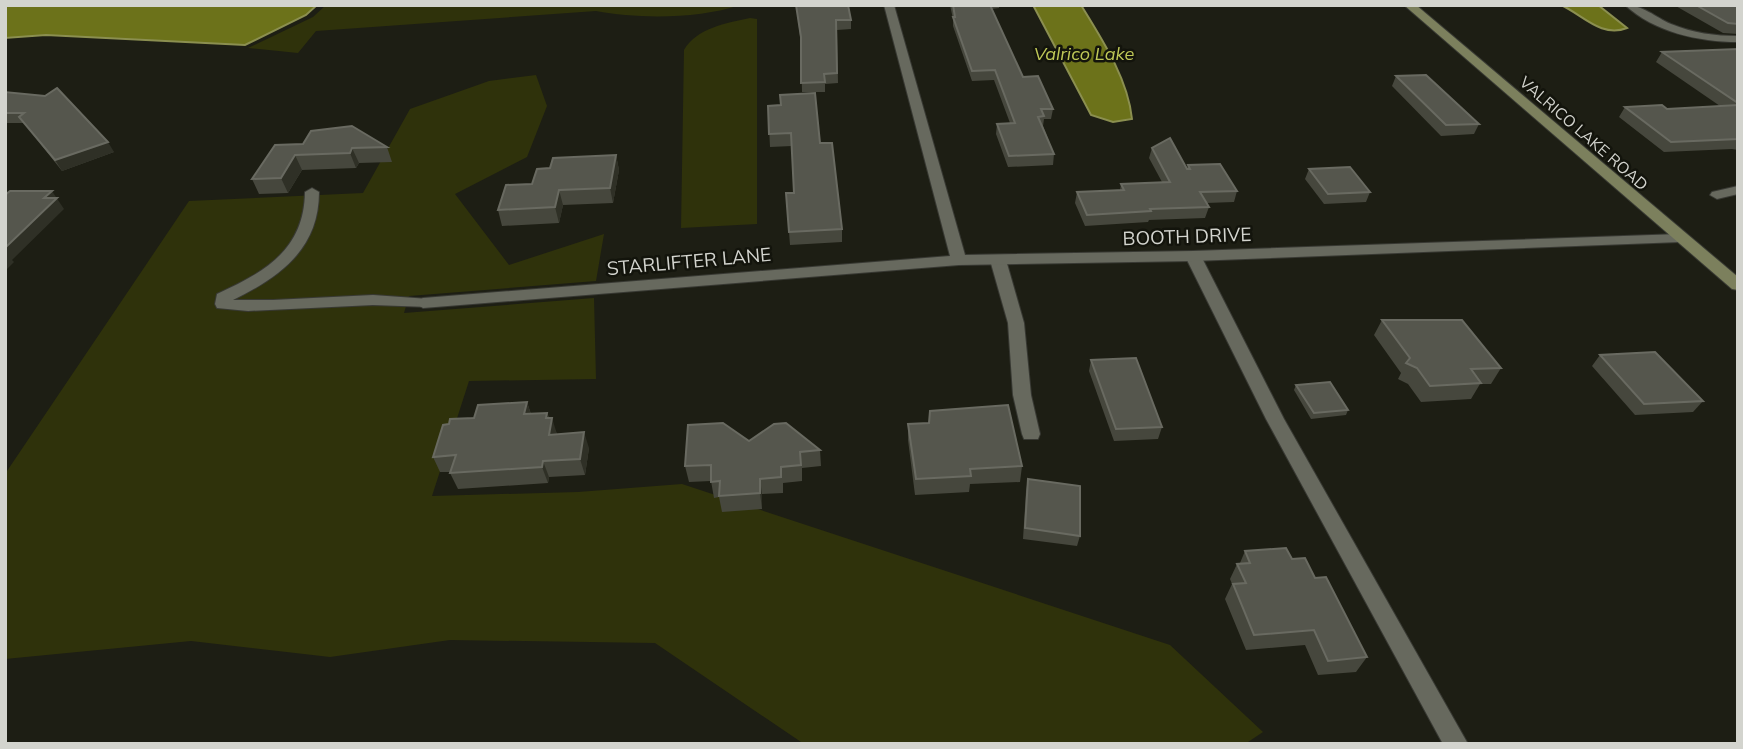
<svg xmlns="http://www.w3.org/2000/svg" width="1743" height="749" font-family="Mulish,sans-serif">
	<rect width="100%" height="100%" fill="#1d1e14"/>
	<g fill="#2f320b">
		<path d="M326,5H740C699,19 638,19 596,11L316,31L298,53L248,48L313,17Z"/>
		<path d="M750,18L757,19V224L681,228L684,50C697,28 726,23 750,18Z"/>
		<polygon points="536,75 547,106 527,157 455,194 509,265 604,234 596,281 409,296 404,313 594,298 596,379 469,381 432,496 578,492 682,484 1170,645 1263,732 1245,744 804,744 655,643 450,640 330,657 191,641 5,659 5,474 189,201 363,193 410,109 489,81"/>
	</g>
	<g fill="#6c721a" stroke="#8b8f50" stroke-width="2">
		<polygon points="5,5 317,5 306,15 245,45 46,35 5,38"/>
		<path d="M1033,5H1081C1102,39 1128,79 1132,119L1113,122L1091,115Z"/>
		<path d="M1561,5H1598L1627,28C1601,38 1583,15 1561,5Z"/>
	</g>
	<g fill="none" stroke-linecap="round" stroke-linejoin="round">
		<g stroke="#383933" stroke-width="2">
			<g id="lane">
				<path d="M312,188L319,192C319,249 280,277 233,300H273L373,295L429,299L431,303L429,307L373,305L248,311L217,308L215,304L217,294C265,272 304,250 305,192Z"/>
				<polygon points="1193,251 1201,256 1284,419 1468,744 1443,744 1266,419 1185,256"/>
				<polygon points="998,255 1006,260 1024,323 1031,395 1040,434 1038,439 1024,439 1022,434 1013,395 1008,323 990,260"/>
			</g>
		</g>
		<g stroke="#383933" stroke-width="2">
			<g id="street">
				<polygon points="884,5 894,5 965,255 1193,251 1680,234 1687,238 1680,242 1193,261 959,265 423,308 415,303 423,298 950,256"/>
				<path d="M1625,5C1643,5 1655,17 1671,24C1693,33 1715,36 1738,36V42C1699,42 1654,32 1625,5Z"/>
				<polygon points="1738,186 1738,194 1717,199 1710,195 1712,192"/>
			</g>
		</g>
		<g stroke="#383933" stroke-width="2">
			<polygon id="secondary" points="1404,5 1416,5 1738,277 1738,290 1732,289"/>
		</g>
		<use href="#lane" fill="#67695e" fill-rule="evenodd"/>
		<use href="#street" fill="#67695e" fill-rule="evenodd"/>
		<use href="#secondary" fill="#7c805d" fill-rule="evenodd"/>
	</g>
	<g fill="#46473d">
		<polygon points="796,5 848,5 851,20 851,29 837,30 838,83 825,84 825,92 802,92 801,44"/>
		<polygon points="950,5 999,5 999,8 991,9 1023,77 1053,109 1051,119 1044,119 1043,126 1054,154 1053,165 1008,167 996,134 997,124 1010,123 994,80 972,81 953,26 953,19"/>
		<polygon points="1674,5 1738,5 1738,34 1723,33"/>
		<polygon points="1738,49 1738,150 1732,149 1664,152 1619,117 1625,107 1667,109 1720,106 1656,62 1662,52"/>
		<polygon points="1396,76 1479,124 1474,134 1441,136 1392,86"/>
		<polygon points="5,92 114,152 62,171 24,123 5,123"/>
		<polygon points="768,106 820,143 842,229 842,242 790,245 786,193 794,193 792,146 770,147"/>
		<polygon points="275,145 387,147 392,162 359,163 356,168 302,170 288,193 259,194 252,179"/>
		<polygon points="1152,148 1187,169 1188,165 1237,191 1234,202 1206,203 1209,207 1205,218 1149,220 1148,222 1085,226 1075,203 1077,192 1120,190 1121,184 1162,182 1149,158"/>
		<polygon points="616,155 619,170 613,203 563,205 559,223 502,226 498,210 532,184 550,168"/>
		<polygon points="1309,169 1370,192 1366,202 1324,204 1305,179"/>
		<polygon points="1382,320 1501,368 1491,384 1480,384 1471,399 1421,402 1408,384 1398,379 1401,373 1374,335"/>
		<polygon points="1600,355 1703,401 1693,412 1635,415 1592,366"/>
		<polygon points="1091,360 1162,427 1158,439 1114,441 1089,371"/>
		<polygon points="1296,385 1348,410 1346,415 1311,419 1294,390"/>
		<polygon points="527,402 531,414 547,413 557,434 589,448 585,475 549,477 548,483 458,489 450,473 451,472 440,472 433,457 449,424"/>
		<polygon points="908,424 1022,466 1020,482 970,484 969,492 915,495 908,440"/>
		<polygon points="749,441 820,450 821,466 802,468 802,481 783,483 783,493 762,494 762,509 722,512 719,497 714,498 711,481 689,482 685,466"/>
		<polygon points="1028,479 1080,536 1077,546 1023,539 1026,491"/>
		<polygon points="1245,551 1292,559 1315,578 1367,657 1356,672 1318,675 1305,645 1246,650 1225,599 1232,584 1230,579 1237,564 1240,563"/>
	</g>
	<g fill="#2f3026">
		<polygon points="108,142 114,152 62,171 55,160"/>
		<polygon points="352,148 359,163 356,168 350,153"/>
		<polygon points="295,155 302,170 288,193 281,178"/>
		<polygon points="616,155 619,170 613,203 610,188"/>
		<polygon points="559,190 563,205 559,223 555,207"/>
		<polygon points="52,191 64,209 12,260 14,262 5,271 5,248 44,198"/>
		<polygon points="527,402 532,418 524,414"/>
		<polygon points="547,413 551,423 552,418 557,434 549,435 546,418"/>
		<polygon points="584,432 589,448 585,475 580,459"/>
		<polygon points="543,461 549,477 548,483 542,467"/>
		<polygon points="760,479 762,494 762,509 760,493"/>
	</g>
	<g fill="#55564d" stroke="#696a61" stroke-width="2">
		<polygon points="796,5 848,5 851,20 836,20 837,73 824,74 825,82 801,83 801,37"/>
		<polygon points="953,5 990,5 1023,77 1038,76 1053,109 1041,109 1044,116 1038,117 1054,154 1009,156 997,124 1015,123 995,70 972,71 953,17 955,17"/>
		<polygon points="1696,5 1738,5 1738,24 1728,23"/>
		<polygon points="1738,49 1738,103 1662,52"/>
		<polygon points="1426,75 1479,124 1446,125 1396,76"/>
		<polygon points="57,88 108,142 55,160 19,117 24,113 5,113 5,92 45,96"/>
		<polygon points="815,93 820,143 832,143 842,229 789,232 786,193 794,193 791,133 769,134 768,106 781,105 780,95"/>
		<polygon points="1662,105 1667,109 1738,105 1738,139 1671,142 1625,107"/>
		<polygon points="352,126 387,147 352,148 350,153 295,155 281,178 252,179 275,145 303,144 311,131"/>
		<polygon points="1170,138 1187,169 1190,169 1188,165 1220,164 1237,191 1200,192 1209,207 1150,209 1151,211 1087,215 1077,192 1124,190 1121,184 1170,182 1152,148"/>
		<polygon points="616,155 610,188 559,190 555,207 498,210 506,185 532,184 537,169 550,168 553,158"/>
		<polygon points="1350,167 1370,192 1328,194 1309,169"/>
		<polygon points="10,191 52,191 44,198 57,198 5,248 5,195"/>
		<polygon points="1382,320 1462,320 1501,368 1471,369 1481,383 1430,386 1417,368 1406,363 1410,358"/>
		<polygon points="1655,352 1703,401 1644,404 1600,355"/>
		<polygon points="1136,358 1162,427 1116,429 1091,360"/>
		<polygon points="1330,382 1348,410 1314,413 1296,385"/>
		<polygon points="527,402 524,414 547,413 546,418 552,418 549,435 584,432 580,459 543,461 542,467 450,473 456,455 433,457 443,425 449,424 450,419 474,418 478,405"/>
		<polygon points="1008,405 1022,466 970,469 971,476 916,479 908,424 929,423 930,411"/>
		<polygon points="723,423 749,441 774,424 786,423 820,450 800,452 801,465 781,467 781,477 760,479 760,493 719,496 720,481 711,482 711,465 685,466 688,425"/>
		<polygon points="1028,479 1080,486 1080,536 1025,528"/>
		<polygon points="1286,548 1292,559 1305,558 1315,578 1326,577 1367,657 1328,661 1314,630 1254,635 1233,584 1246,583 1237,564 1250,563 1245,551"/>
	</g>
	<g text-anchor="middle" stroke-width="5" stroke-linejoin="round" paint-order="stroke">
		<g font-size="16" fill="#d3d4ce" stroke="#13140c">
			<text transform="translate(1584 133) rotate(41)" y="6">VALRICO LAKE ROAD</text>
		</g>
		<g font-size="18" font-style="italic" fill="#c0c958" stroke="#13140c">
			<text x="1084" y="60">Valrico Lake</text>
		</g>
		<g font-size="19" fill="#d3d4ce" stroke="#13140c">
			<text transform="translate(1187 236) rotate(-2)" y="7">BOOTH DRIVE</text>
			<text transform="translate(689 261) rotate(-5)" y="7">STARLIFTER LANE</text>
		</g>
	</g>
	<rect width="1743" height="749" fill="none" stroke="#d3d4ce" stroke-width="14"/>
</svg>
